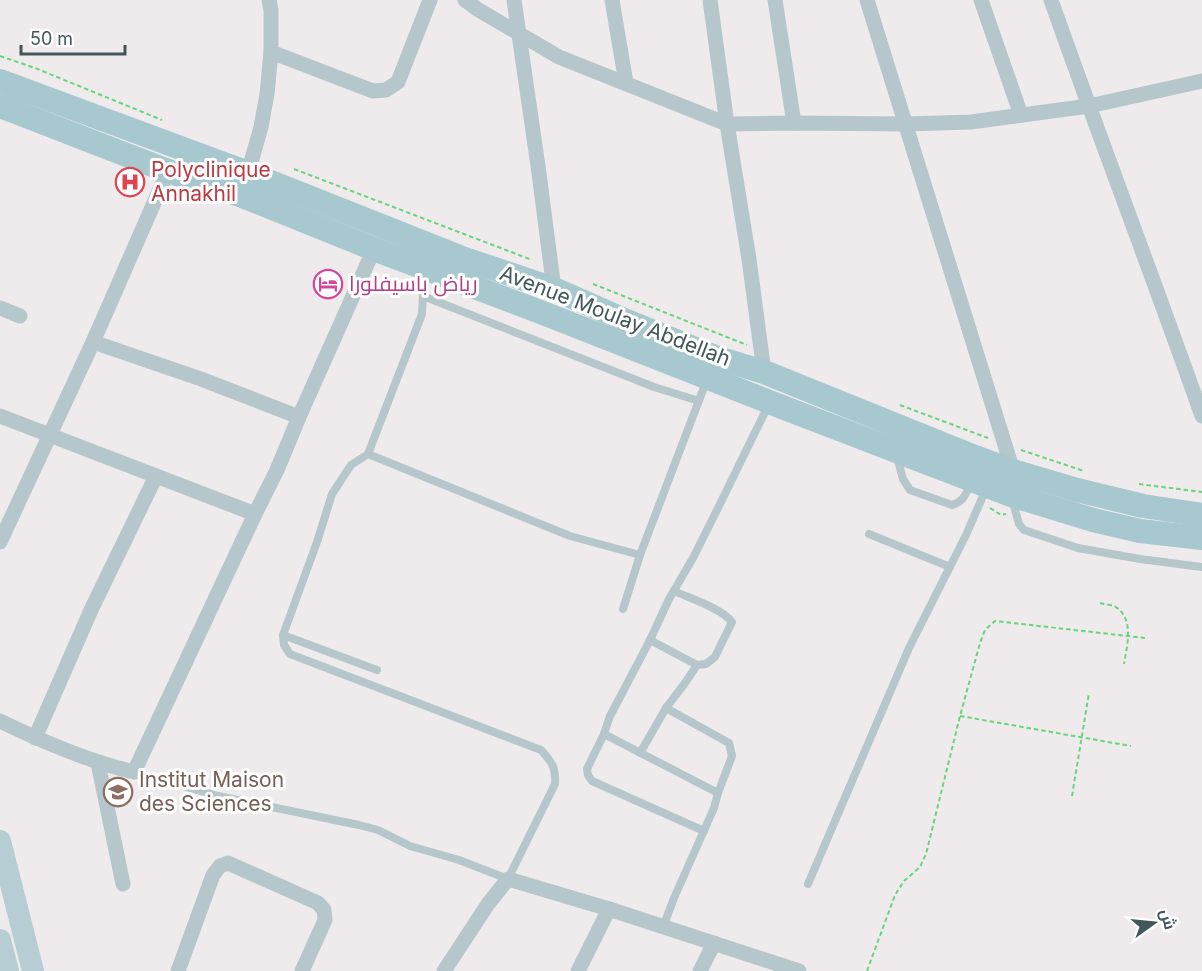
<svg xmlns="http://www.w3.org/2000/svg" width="1202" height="971" font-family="Inter,Cairo,sans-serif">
	<rect width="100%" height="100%" fill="#efebec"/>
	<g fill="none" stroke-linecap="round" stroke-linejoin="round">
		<g stroke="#67d57b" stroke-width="2" stroke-dasharray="4.5 3" stroke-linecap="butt">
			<polyline points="0,56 35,68 162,120"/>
			<polyline points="294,169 532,260"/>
			<polyline points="593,284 747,345"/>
			<polyline points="900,405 988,438"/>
			<polyline points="1021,450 1084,471"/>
			<polyline points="1139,484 1202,492"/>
			<polyline points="990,508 1001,515 1006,514"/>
			<path d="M1100,603C1104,604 1110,605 1114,606C1135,617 1127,646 1124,664"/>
			<polyline points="960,716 1131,746"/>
			<polyline points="1072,796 1089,693"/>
			<polyline points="867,971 895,895 904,881 920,867 926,854 960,716 980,643 985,630 995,621 1145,638"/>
		</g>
		<g stroke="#b5c7cb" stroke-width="8">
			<polyline points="424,272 422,314 368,454 570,536 640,555 706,382"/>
			<polyline points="423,296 654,387 699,401"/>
			<path d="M897,457L903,479L910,490L952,505C964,502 966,493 971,483"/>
			<polyline points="1012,499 1019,524 1024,530 1078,548 1140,559 1202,567"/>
			<polyline points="869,534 950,567"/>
			<path d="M674,591C689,598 723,609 732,622L715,657L706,664L697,665L685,683L666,708L729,743L732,756L718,793"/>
			<polyline points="623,609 640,555"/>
			<polyline points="283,635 377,670"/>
			<polyline points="650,640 697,665"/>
			<polyline points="604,734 587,769 588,775 592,781 704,831"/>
			<polyline points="640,753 666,708"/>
			<path d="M134,772L218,796L359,825L378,830L410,846L459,860L508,879L555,784C556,768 552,762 541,750L290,654L284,645L283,635L317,542L332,494L351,465L368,454"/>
			<polyline points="808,884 909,648 966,535 986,489"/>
			<polyline points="663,927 674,898 714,808 718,793 604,734 610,716 618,701 650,640 669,599 693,558 718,508 768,406"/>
		</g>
		<g stroke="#b5c7cb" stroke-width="15">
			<polyline points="465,0 477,9 559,57 727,124 794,123 906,124 971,122 1089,106 1202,81"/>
			<polyline points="514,0 538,166 554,289"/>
			<polyline points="612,0 626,83"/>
			<polyline points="710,0 727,124 749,259 764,372"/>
			<polyline points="775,0 794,123"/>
			<polyline points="867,0 1013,471"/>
			<polyline points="981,0 1021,115"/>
			<path d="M1051,0C1100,139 1153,277 1202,416"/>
			<polyline points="271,52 373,91 386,90 398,82 430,0"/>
			<polyline points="248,173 261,127 267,94 271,52 271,10 269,0"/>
			<polyline points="0,308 20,316"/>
			<polyline points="93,342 201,379 299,417"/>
			<polyline points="0,416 255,514"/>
			<polyline points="0,542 93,342 168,171"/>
			<path d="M0,721C43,742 87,761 134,772L255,514L277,470L299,417L374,249"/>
			<polyline points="35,738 91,610 156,476"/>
			<polyline points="98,763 123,884"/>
			<polyline points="178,971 213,875 220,866 228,863 318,903 324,910 325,920 302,971"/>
			<polyline points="444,971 488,904 508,879 609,909 799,971"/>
			<polyline points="578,971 609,909"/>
			<polyline points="700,971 714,943"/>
		</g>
		<g stroke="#b6cdd3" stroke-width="22">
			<polyline points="0,841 33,971"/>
			<polyline points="0,940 8,971"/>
		</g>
		<g stroke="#a7c8cf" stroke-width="24">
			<polyline points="0,81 248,173 462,258 554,289 622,319 718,358 764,372 967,454 1013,471 1077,490 1143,506 1202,515"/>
			<polyline points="0,106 168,171 240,195 374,249 543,313 782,407 1011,495 1093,520 1140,531 1202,538"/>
		</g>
	</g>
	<defs>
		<g id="hospital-ring" transform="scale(1.5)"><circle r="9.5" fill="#fff" stroke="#e0444e" stroke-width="1.5"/><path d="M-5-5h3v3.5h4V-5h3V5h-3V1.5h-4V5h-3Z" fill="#e0444e"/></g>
		<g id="hotel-ring" transform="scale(1.5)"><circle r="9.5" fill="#fff" stroke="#d1479c" stroke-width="1.5"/><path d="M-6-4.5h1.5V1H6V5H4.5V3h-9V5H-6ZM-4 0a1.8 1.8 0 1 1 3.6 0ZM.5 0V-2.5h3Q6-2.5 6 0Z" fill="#d1479c"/></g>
		<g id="school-ring" transform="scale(1.5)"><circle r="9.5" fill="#fff" stroke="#8d6e63" stroke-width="1.5"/><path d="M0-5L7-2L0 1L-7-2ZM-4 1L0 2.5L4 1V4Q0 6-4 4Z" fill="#8d6e63"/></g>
	</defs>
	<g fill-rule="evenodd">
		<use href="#hospital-ring" x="130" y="182"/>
		<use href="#hotel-ring" x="328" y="284"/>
		<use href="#school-ring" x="118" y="792"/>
	</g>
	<g text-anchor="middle" stroke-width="6" stroke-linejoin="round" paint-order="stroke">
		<g font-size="21" fill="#be3a42" stroke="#fff" text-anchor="start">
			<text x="151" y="177">Polyclinique<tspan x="151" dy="24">Annakhil</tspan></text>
		</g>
		<g font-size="21" fill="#b23c85" stroke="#fff" text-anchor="start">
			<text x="349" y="291">رياض باسيفلورا</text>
		</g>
		<g font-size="21" fill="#42575b" stroke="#fff">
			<text transform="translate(615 316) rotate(21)" y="7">Avenue Moulay Abdellah</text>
		</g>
		<g font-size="21" fill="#785e54" stroke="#fff" text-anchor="start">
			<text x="139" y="787">Institut Maison<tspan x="139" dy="24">des Sciences</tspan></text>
		</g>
	</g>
	<g transform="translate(1154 923) rotate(75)" stroke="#ffffff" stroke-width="4.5" paint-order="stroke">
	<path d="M0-4.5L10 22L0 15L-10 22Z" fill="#42575b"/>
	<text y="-9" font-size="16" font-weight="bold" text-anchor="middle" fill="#42575b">ش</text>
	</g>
	<path d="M21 45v9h104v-9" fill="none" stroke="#42575b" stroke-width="3"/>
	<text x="30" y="45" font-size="18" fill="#42575b" stroke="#ffffff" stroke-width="4.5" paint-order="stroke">50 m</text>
</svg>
